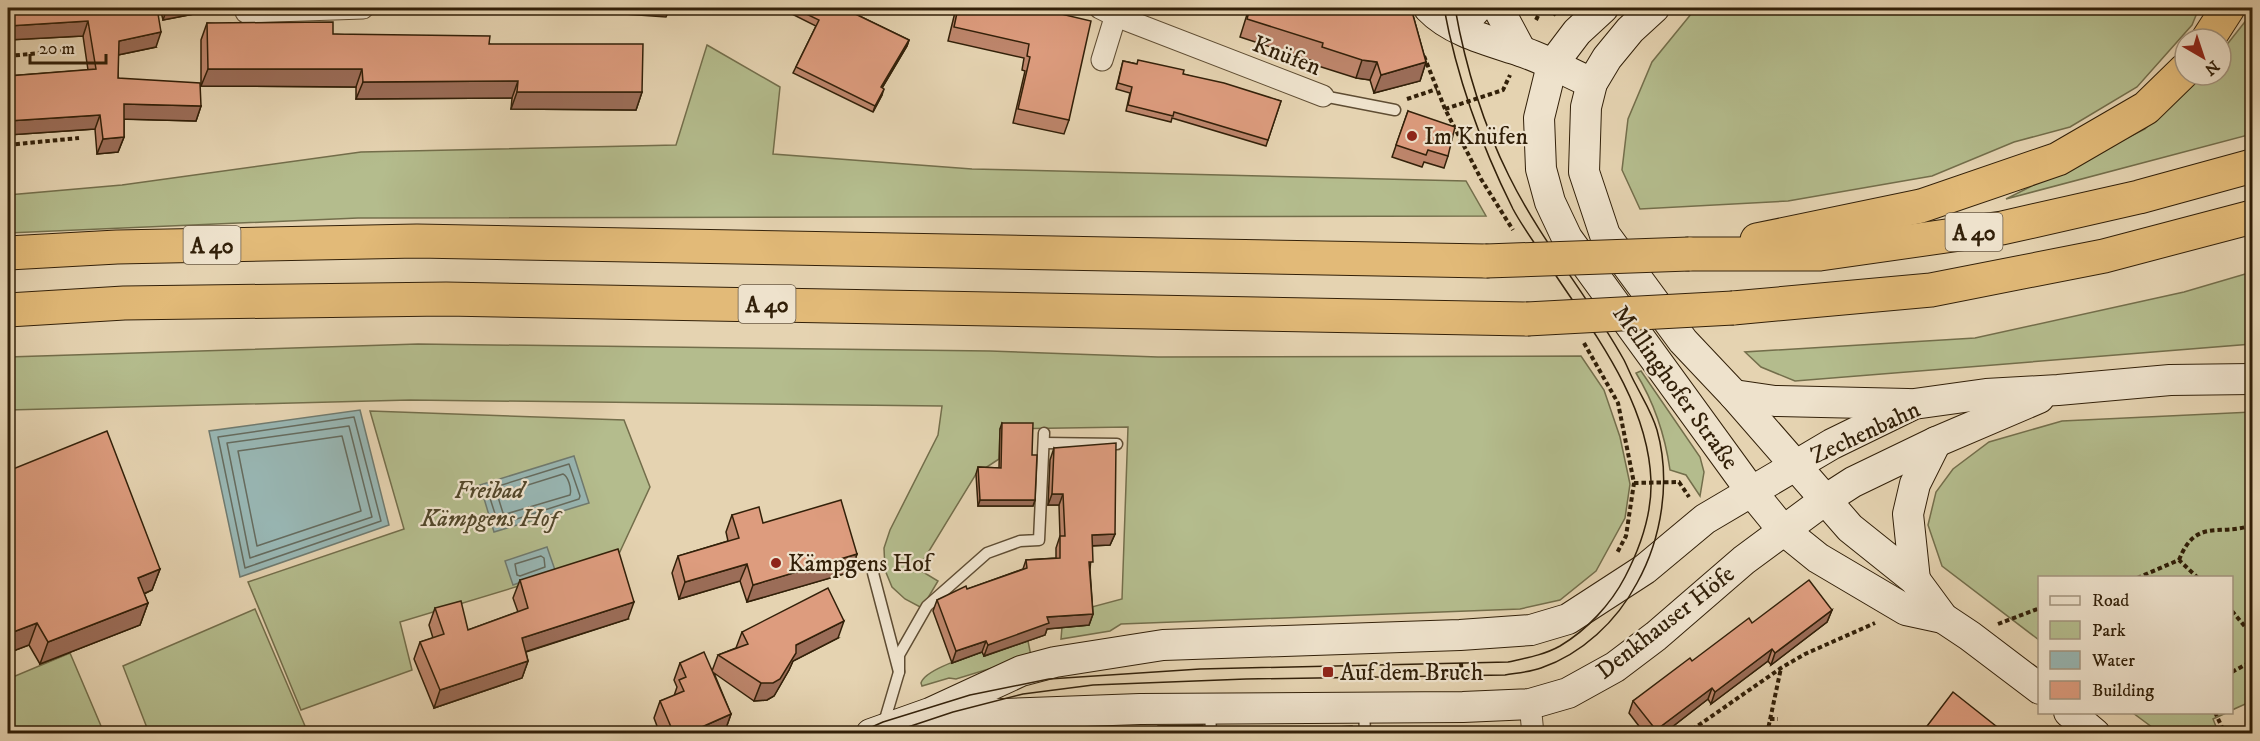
<svg xmlns="http://www.w3.org/2000/svg" width="2260" height="741" font-family="'IM FELL DW Pica',serif">
	<rect width="100%" height="100%" fill="#e5d3b1"/>
	<filter id="stains"><feTurbulence type="fractalNoise" baseFrequency=".00333" numOctaves="4"/><feColorMatrix values="0 0 0 0 .2 0 0 0 0 .09 0 0 0 0 .02 0 0 0 .5 -.17"/></filter>
	<radialGradient id="worn" r=".72"><stop offset=".6" stop-color="#630" stop-opacity="0"/><stop offset="1" stop-color="#630" stop-opacity=".3"/></radialGradient>
	<g fill="#b4bc8d" stroke="#736e4b" stroke-width="1.5">
		<polygon points="1696,8 2199,8 2192,25 2137,87 2070,127 2014,142 1932,176 1788,201 1640,209 1622,170 1628,119 1652,62"/>
		<polygon points="2252,13 2252,134 2006,199 2145,129 2199,75 2221,75 2221,52"/>
		<polygon points="707,45 780,87 773,154 972,169 1466,181 1486,216 358,218 8,233 8,195 122,185 361,152 676,145"/>
		<polygon points="2252,272 2252,344 1795,381 1761,367 1745,352 1975,338 2184,292"/>
		<polygon points="418,344 990,351 1158,357 1581,356 1604,390 1620,437 1630,484 1625,518 1596,571 1560,600 1520,609 1121,624 1110,631 1061,639 1062,627 1089,625 1088,608 1122,599 1128,427 1000,429 999,459 976,474 918,569 938,581 922,608 905,599 892,587 885,570 884,548 890,530 938,435 942,406 410,400 8,410 8,357"/>
		<path d="M1641,371L1700,457L1704,472L1700,496L1686,475L1670,470C1665,435 1655,404 1636,373Z"/>
		<polygon points="370,411 624,420 650,487 618,556 400,622 412,670 301,710 248,582 404,529"/>
		<polygon points="2252,412 2252,701 2232,710 2232,578 2040,578 2039,640 1942,566 1928,525 1936,492 1953,469 1989,442 2062,421"/>
		<polygon points="255,609 308,733 149,733 123,666"/>
		<path d="M1028,641L1031,656L956,679L949,678L922,686L921,683C925,669 968,657 982,652L985,656Z"/>
		<polygon points="70,653 104,733 8,733 8,679"/>
		<polygon points="2133,713 2226,713 2213,719 2219,734 2160,733"/>
	</g>
	<g fill="#98b6b3" stroke="#6f7a6f" stroke-width="1.5">
		<polygon points="360,410 389,525 240,577 209,431"/>
		<polygon points="574,456 589,503 494,532 480,485"/>
		<polygon points="547,547 555,570 513,585 505,561"/>
	</g>
	<g fill="none" stroke-linecap="round" stroke-linejoin="round">
		<g stroke="#656b5e" stroke-width="1.5">
			<polygon points="354,417 381,521 245,568 218,437"/>
			<polygon points="349,426 372,517 250,558 227,443"/>
			<polygon points="342,436 361,511 257,546 238,451"/>
			<polygon points="569,464 580,496 579,499 501,524 498,523 488,492 489,489"/>
			<path d="M563,474C568,476 572,489 570,495L506,514L503,513L498,497L499,494Z"/>
			<polygon points="541,556 544,558 545,567 520,576 517,575 515,564"/>
		</g>
		<g stroke="#5f4d33" stroke-width="13">
			<g id="lane">
				<polyline points="1323,96 1395,110"/>
				<polyline points="1044,443 1117,444"/>
				<polyline points="873,573 899,672 883,726"/>
				<polyline points="899,672 899,655 927,606 987,553 1020,541 1039,540 1044,433"/>
				<polyline points="1364,708 1365,734"/>
				<polyline points="1210,710 1211,734"/>
			</g>
		</g>
		<g stroke="#5f4d33" stroke-width="23">
			<g id="street">
				<polyline points="246,8 246,12 363,8"/>
				<polyline points="1100,8 1116,16 1323,96"/>
				<polyline points="1102,60 1118,8"/>
				<polyline points="1530,704 1533,734"/>
			</g>
		</g>
		<g stroke="#322009" stroke-width="32">
			<g id="secondary">
				<path d="M1429,8C1452,32 1490,41 1520,51C1545,59 1569,73 1592,83"/>
				<polyline points="1498,8 1521,51"/>
				<polyline points="1603,8 1577,32 1552,65 1539,118 1541,169 1550,202 1567,238 1751,491 1782,529 1818,558 1906,610 1943,618"/>
				<polyline points="1654,8 1630,30 1607,58 1592,83 1586,107 1584,172 1605,235 1683,341 1734,395 1850,528 1915,580 1943,618 1970,636 2040,689"/>
				<polyline points="1459,28 1477,8"/>
				<polyline points="1734,395 1775,401 1908,404"/>
				<polyline points="1915,580 1908,514 1915,484 1936,442"/>
				<polyline points="942,712 1004,714 1140,709 1463,707 1530,704 1568,693 1615,667 1656,636 1744,560 1825,500 1853,482 1936,442 2039,398"/>
				<polyline points="2069,712 2095,734"/>
				<polyline points="871,734 930,713 1021,671 1055,662 1163,645 1460,635 1531,630 1568,619 1645,569 1705,519 1832,444 1914,404 1986,394 2058,390 2170,380 2252,379"/>
			</g>
		</g>
		<g stroke="#322009" stroke-width="35">
			<g id="highway">
				<polyline points="2208,39 2228,8"/>
				<polyline points="1757,240 1921,206 2058,159 2146,108 2185,70"/>
				<polyline points="8,253 117,247 417,241 1486,261"/>
				<polyline points="1689,254 1820,254 2002,228 2139,197 2252,166"/>
				<polyline points="1733,308 1931,290 2104,256 2252,217"/>
				<polyline points="8,310 124,303 446,299 1527,319"/>
			</g>
		</g>
		<g stroke="#322009" stroke-width="4" stroke-dasharray="4.5 3" stroke-linecap="butt">
			<polyline points="1547,8 1556,15"/>
			<polyline points="1536,20 1542,8"/>
			<polyline points="8,56 73,50"/>
			<polyline points="1424,56 1445,109 1481,179 1513,230"/>
			<polyline points="1407,99 1437,89"/>
			<polyline points="1445,109 1503,90 1510,75"/>
			<polyline points="8,145 79,138"/>
			<polyline points="1584,343 1618,403 1634,483 1626,536 1617,553"/>
			<polyline points="1634,483 1679,482 1689,497"/>
			<path d="M2179,560C2196,517 2219,537 2252,525"/>
			<polyline points="2137,578 2179,560 2198,578"/>
			<polyline points="2232,611 2252,635"/>
			<polyline points="1998,624 2040,608"/>
			<polyline points="1461,663 1462,680"/>
			<polyline points="2232,672 2252,661"/>
			<polyline points="2215,712 2225,734"/>
			<polyline points="1770,719 1778,719"/>
			<polyline points="1894,731 1895,734"/>
			<polyline points="1686,734 1781,668 1805,654 1875,623"/>
			<polyline points="1767,734 1781,668"/>
		</g>
		<use href="#lane" stroke="#eee2cc" stroke-width="10"/>
		<use href="#street" stroke="#eee2cc" stroke-width="21"/>
		<use href="#secondary" stroke="#eee2cc" stroke-width="30"/>
		<use href="#highway" stroke="#e2ba78" stroke-width="33"/>
		<g stroke="#322009" stroke-width="1.5">
			<path d="M856,734L883,722L970,695L1049,679L1200,669L1508,662C1526,658 1544,655 1560,646C1587,630 1611,604 1625,577C1640,548 1652,515 1651,481C1648,397 1588,326 1545,259C1534,242 1522,226 1513,209C1481,145 1457,78 1444,8"/>
			<path d="M887,734L953,712L1023,694L1093,685L1246,679L1505,675C1517,673 1530,672 1541,668C1582,654 1617,621 1637,583C1662,538 1671,480 1657,430C1652,413 1643,399 1636,385C1631,376 1628,368 1624,360C1589,297 1541,241 1509,176C1483,124 1465,64 1455,8"/>
		</g>
		<g stroke="#322009" stroke-width="35" stroke-linecap="butt">
			<g id="highway-bridge">
				<polyline points="1486,261 1689,254"/>
				<polyline points="1527,319 1733,308"/>
			</g>
		</g>
		<use href="#highway-bridge" stroke="#e2ba78" stroke-width="33"/>
	</g>
	<g fill="#be866c" stroke="#322009" stroke-width="1.5">
		<polygon points="8,8 111,14 156,47 118,55 118,78 201,106 196,121 124,119 124,137 118,152 97,154 95,129 8,135 8,76 88,70 83,36 8,40"/>
		<polygon points="160,8 210,8 209,11 163,20"/>
		<polygon points="780,8 843,8 909,40 907,46 882,88 882,95 873,112 793,73 816,26"/>
		<polygon points="956,8 1063,8 1061,14 1069,120 1064,134 1013,123 1025,71 1022,70 1024,58 948,41"/>
		<polygon points="1249,8 1411,8 1426,62 1420,81 1374,93 1370,80 1356,78 1315,65 1316,62 1240,37"/>
		<polygon points="207,23 333,34 489,44 642,92 636,110 511,109 512,98 356,99 356,87 201,86 201,40"/>
		<polygon points="1123,61 1183,74 1281,101 1266,146 1172,118 1171,122 1126,111 1130,93 1116,89"/>
		<polygon points="1408,111 1448,156 1444,168 1424,162 1422,167 1392,157"/>
		<polygon points="1002,423 1032,455 1035,500 1033,506 978,506 976,474 978,467 999,468 1000,429"/>
		<polygon points="1054,448 1115,534 1110,545 1092,546 1090,570 1093,614 1089,625 1047,629 1045,635 984,656 982,652 952,663 933,611 937,600 1023,569 1026,560 1056,558 1056,548 1060,536 1059,505 1048,505 1050,460"/>
		<polygon points="8,471 160,569 152,590 144,594 148,603 140,625 40,664 29,645 8,653"/>
		<polygon points="732,515 763,523 857,554 851,572 747,602 740,581 679,599 672,573 678,556 728,541 726,532"/>
		<polygon points="520,580 628,619 526,652 528,661 522,678 434,708 414,659 420,642 433,638 429,625 435,608 468,630 518,612 513,598"/>
		<polygon points="1832,610 1827,622 1771,665 1768,661 1711,704 1708,699 1663,734 1645,734 1629,713 1633,701 1752,623"/>
		<polygon points="742,632 838,638 793,661 789,670 774,696 767,700 754,701 714,673 731,714 725,731 719,734 660,734 654,718 660,701 674,696 677,687 674,680 680,663 712,671 718,655 736,648"/>
	</g>
	<g fill="#9b6d58" stroke="#322009" stroke-width="1.5">
		<polygon points="167,8 210,8 209,11 163,20"/>
		<polygon points="627,8 670,8 666,17 625,14"/>
		<polygon points="88,21 83,36 8,40 8,26"/>
		<polygon points="161,32 156,47 113,56 119,41"/>
		<polygon points="909,40 907,46 879,93 881,87"/>
		<polygon points="1362,60 1377,62 1370,80 1356,78"/>
		<polygon points="1426,62 1420,81 1374,93 1381,75"/>
		<polygon points="208,69 362,69 356,87 201,86"/>
		<polygon points="518,81 512,98 356,99 363,82"/>
		<polygon points="884,89 882,95 873,112 875,106"/>
		<polygon points="517,92 642,92 636,110 511,109"/>
		<polygon points="124,104 201,106 196,121 118,119"/>
		<polygon points="100,115 95,129 8,135 8,121"/>
		<polygon points="124,137 118,152 97,154 103,139"/>
		<polygon points="1052,494 1063,494 1059,505 1048,505"/>
		<polygon points="980,500 1035,500 1033,506 978,506"/>
		<polygon points="1115,534 1110,545 1087,546 1092,535"/>
		<polygon points="857,554 851,572 747,602 753,585"/>
		<polygon points="747,564 740,581 679,599 685,582"/>
		<polygon points="160,569 152,590 130,600 138,578"/>
		<polygon points="634,602 628,619 515,655 522,638"/>
		<polygon points="148,603 140,625 40,664 48,642"/>
		<polygon points="1832,610 1827,622 1771,665 1775,653"/>
		<polygon points="1093,614 1089,625 1047,629 1045,635 984,656 988,645 1047,617"/>
		<polygon points="844,621 838,638 793,661 789,670 774,696 767,700 754,701 761,683 796,645"/>
		<polygon points="37,623 29,645 8,653 8,634"/>
		<polygon points="986,641 982,652 952,663 956,651"/>
		<polygon points="1772,649 1768,661 1711,704 1715,692"/>
		<polygon points="528,661 522,678 434,708 440,690"/>
		<polygon points="1712,688 1708,699 1663,734 1655,734 1656,730"/>
		<polygon points="731,714 725,731 719,734 686,734"/>
	</g>
	<g fill="#dd9c7e" stroke="#322009" stroke-width="1.5">
		<polygon points="8,8 111,8 111,14 149,8 157,8 161,32 119,41 118,78 200,83 201,106 124,104 124,137 103,139 100,115 8,121 8,76 96,69 88,21 8,26"/>
		<polygon points="794,8 843,8 909,40 881,87 884,89 875,106 796,67 819,20"/>
		<polygon points="958,8 1063,8 1061,14 1091,21 1069,120 1018,109 1030,57 1027,56 1029,44 954,27"/>
		<polygon points="1250,8 1345,8 1357,11 1356,8 1411,8 1426,62 1381,75 1377,62 1362,60 1322,47 1323,43 1247,19"/>
		<polygon points="333,22 333,34 490,36 489,44 643,44 642,92 517,92 518,81 363,82 362,69 208,69 207,23"/>
		<polygon points="1138,60 1184,70 1183,74 1224,83 1281,101 1268,140 1174,112 1173,116 1128,105 1132,87 1118,83 1123,61 1137,64"/>
		<polygon points="1408,111 1455,127 1448,156 1428,150 1426,155 1396,145"/>
		<polygon points="1002,423 1033,423 1032,455 1037,455 1035,500 980,500 978,467 1001,468"/>
		<polygon points="107,431 160,569 138,578 148,603 48,642 37,623 8,634 8,471"/>
		<polygon points="1116,443 1115,534 1092,535 1093,562 1089,562 1093,614 1047,617 1049,623 988,645 986,641 956,651 937,600 966,586 967,589 1027,568 1026,560 1060,558 1060,536 1065,536 1063,494 1052,494 1054,448"/>
		<polygon points="841,500 857,554 753,585 747,564 685,582 678,556 739,538 732,515 759,507 763,523"/>
		<polygon points="618,549 634,602 522,638 528,661 440,690 420,642 444,634 435,608 461,601 468,630 528,608 520,580"/>
		<polygon points="1809,580 1832,610 1775,653 1772,649 1715,692 1712,688 1656,730 1633,701 1690,658 1692,661 1749,618 1752,623"/>
		<polygon points="828,588 844,621 796,645 796,653 780,679 773,683 761,683 718,655 748,644 742,632"/>
		<polygon points="704,652 731,714 686,734 674,734 660,701 684,691 679,680 686,677 680,663"/>
		<polygon points="1953,692 2006,734 1921,734"/>
		<polygon points="1203,725 1203,734 1158,734 1158,726"/>
		<polygon points="1352,726 1352,734 1307,734 1307,729"/>
		<polygon points="1495,727 1495,734 1450,734 1450,730"/>
		<polygon points="1777,730 1801,734 1776,734"/>
	</g>
	<g fill="#8f2418" stroke="#eee2cc" stroke-width="2">
		<circle cx="1412" cy="136" r="6"/>
		<circle cx="776" cy="563" r="6"/>
		<rect x="1322" y="666" width="12" height="12" rx="3"/>
	</g>
	<g text-anchor="middle" stroke-width="4.5" stroke-linejoin="round" paint-order="stroke">
		<g fill="#eee2cc" stroke="#6a5a44" stroke-width="1.5">
			<rect x="1945.5" y="213" width="57" height="38" rx="4.5"/>
			<rect x="183.5" y="226" width="57" height="38" rx="4.5"/>
			<rect x="738.5" y="285" width="57" height="38" rx="4.5"/>
		</g>
		<g font-size="22" font-weight="bold" fill="#322009">
			<text x="1974" y="240">A 40</text>
			<text x="212" y="253">A 40</text>
			<text x="767" y="312">A 40</text>
		</g>
		<g font-size="24" fill="#322009" stroke="#eee2cc">
			<text transform="translate(1287 55) rotate(21)" y="8">Knüfen</text>
			<text transform="translate(1676 387) rotate(54)" y="8">Mellinghofer Straße</text>
			<text transform="translate(1865 432) rotate(-25)" y="8">Zechenbahn</text>
			<text transform="translate(1665 622) rotate(-38)" y="8">Denkhauser Höfe</text>
		</g>
		<g font-size="24" fill="#322009" stroke="#eee2cc" text-anchor="start">
			<text x="1424" y="144">Im Knüfen</text>
			<text x="788" y="571">Kämpgens Hof</text>
			<text x="1340" y="680">Auf dem Bruch</text>
		</g>
		<g font-size="24" font-style="italic" fill="#52472a" stroke="#eee2cc">
			<text x="489" y="498">Freibad<tspan x="489" dy="28">Kämpgens Hof</tspan></text>
		</g>
	</g>
	<rect width="2260" height="741" fill="none" stroke="#e5d3b1" stroke-width="30"/>
	<rect x="9" y="9" width="2242" height="723" fill="none" stroke="#322009" stroke-width="3"/>
	<rect x="15" y="15" width="2230" height="711" fill="none" stroke="#322009" stroke-width="1.5"/>
	<rect x="2038" y="576" width="195" height="138" fill="#eee2cc" stroke="#a3947e" stroke-width="1.5"/>
	<rect x="2050" y="596" width="30" height="9" fill="#eee2cc" stroke="#a3947e" stroke-width="1.5"/>
	<text x="2092" y="606" font-size="18" fill="#322009">Road</text>
	<rect x="2050" y="621" width="30" height="18" fill="#b4bc8d" stroke="#a3947e" stroke-width="1.5"/>
	<text x="2092" y="636" font-size="18" fill="#322009">Park</text>
	<rect x="2050" y="651" width="30" height="18" fill="#98b6b3" stroke="#a3947e" stroke-width="1.5"/>
	<text x="2092" y="666" font-size="18" fill="#322009">Water</text>
	<rect x="2050" y="681" width="30" height="18" fill="#dd9c7e" stroke="#a3947e" stroke-width="1.5"/>
	<text x="2092" y="696" font-size="18" fill="#322009">Building</text>
	<g transform="translate(2203 57) rotate(141)"><circle r="28" fill="#eee2cc" stroke="#a3947e" stroke-width="1.5"/>
	<path d="M0-4.5L10 22L0 15L-10 22Z" fill="#8f2418"/>
	<text y="-9" font-size="16" font-weight="bold" text-anchor="middle" fill="#322009">N</text>
	</g>
	<path d="M30 54v9h76v-9" fill="none" stroke="#322009" stroke-width="3"/>
	<text x="39" y="54" font-size="18" fill="#322009" stroke="#eee2cc" stroke-width="4.5" paint-order="stroke">20 m</text>
	<rect width="100%" height="100%" filter="url(#stains)"/>
	<rect width="100%" height="100%" fill="url(#worn)"/>
</svg>
